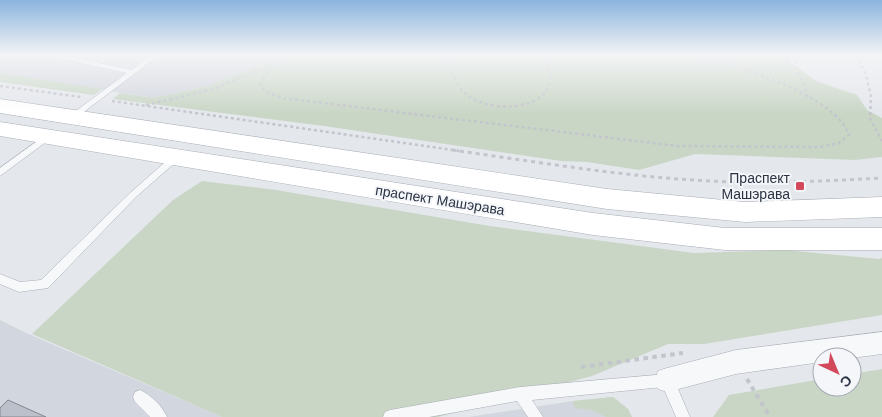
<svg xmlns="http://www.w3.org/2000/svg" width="882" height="417" font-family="Arial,sans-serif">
	<rect width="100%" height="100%" fill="#e4e7ec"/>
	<g fill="#d2d6de">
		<polygon points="0,55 281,55 209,86 153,98 0,73"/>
		<polygon points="0,320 26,333 222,417 0,417"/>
		<polygon points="613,397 628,409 632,417 469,417 573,401"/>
	</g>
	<g fill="#c9d6c5">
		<polygon points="281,55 788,55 790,62 816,81 857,95 867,110 882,118 882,157 855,160 695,154 639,170 587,162 561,161 324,126 113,99 120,93 153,98 209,86"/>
		<polygon points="0,73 102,89 94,95 0,82"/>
		<polygon points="202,181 276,190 490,226 694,253 786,250 879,259 882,258 882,315 704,344 668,344 592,376 438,417 222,417 32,334 173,200"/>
		<polygon points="882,369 882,417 713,417 729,395 822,379 822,387 852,387 852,374"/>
		<polygon points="613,397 628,409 632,417 606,417 592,410 575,408 573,401"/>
	</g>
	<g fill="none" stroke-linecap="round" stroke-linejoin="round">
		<g stroke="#a9aeb7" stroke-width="1">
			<g id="lane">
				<polygon points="46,55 62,55 132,70 151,55 159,55 72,121 68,118 69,116 127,73"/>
				<polygon points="47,134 51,137 50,139 0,176 0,168"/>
				<polygon points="175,155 178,156 180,158 178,160 136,197 48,288 19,292 0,284 0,274 20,282 41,280 130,193 172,156"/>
				<polygon points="667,374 672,375 690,417 676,417 663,387 532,400 543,417 528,417 517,401 429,417 383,417 385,412 390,410 520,387"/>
				<path d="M140,390C150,394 163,407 167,417H150L135,402L133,397L135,392Z"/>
			</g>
		</g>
		<g stroke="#a9aeb7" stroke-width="1">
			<polygon id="street" points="882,332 882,354 852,358 822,357 822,362 736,374 667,392 658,389 655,380 658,371 667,368 736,350"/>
		</g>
		<g stroke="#a9aeb7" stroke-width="1">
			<g id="secondary">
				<polygon points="0,99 607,189 745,202 882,197 882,217 745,222 607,209 0,113"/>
				<polygon points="0,122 593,213 725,228 882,228 882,250 725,250 593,235 0,136"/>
			</g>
		</g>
		<g stroke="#c2c5cb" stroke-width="2.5" stroke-dasharray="3 3" stroke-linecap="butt">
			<path d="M292,55C277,63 268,70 260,85L267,92L282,98L677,146L820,147L839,143L849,135C834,93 733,65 692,55"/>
			<path d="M446,55C451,70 454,84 467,95C489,113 553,113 550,73C549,67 546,61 544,55"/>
			<polyline points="793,55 808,97"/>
			<polyline points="856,55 866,75 871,96 870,118 882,141"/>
			<polyline points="0,86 81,97"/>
			<polyline points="112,101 460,151"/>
			<polyline points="146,105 214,89 273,64"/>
		</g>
		<path stroke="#c2c5cb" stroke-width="3" stroke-dasharray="4 4" stroke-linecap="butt" d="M452,150C538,162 625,177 711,181C768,184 825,181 882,178"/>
		<g stroke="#c2c5cb" stroke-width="4" stroke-dasharray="4.5 4.5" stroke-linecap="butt">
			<polyline points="581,367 683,353"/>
			<polyline points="747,379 770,417"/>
		</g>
		<use href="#lane" fill="#f7f8fa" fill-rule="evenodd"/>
		<use href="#street" fill="#f7f8fa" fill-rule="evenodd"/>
		<use href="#secondary" fill="#fff" fill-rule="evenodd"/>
	</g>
	<polygon fill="#a1a5ae" points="133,55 146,55 143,57"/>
	<polygon fill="#bbc0ca" stroke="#83868d" points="8,400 46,417 0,417 0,408"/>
	<linearGradient id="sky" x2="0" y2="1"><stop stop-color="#8bb4dd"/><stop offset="0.48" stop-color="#f3f4f6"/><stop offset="1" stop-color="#f3f4f6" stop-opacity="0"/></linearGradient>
	<rect width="882" height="114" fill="url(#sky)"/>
	<rect fill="#d1495b" stroke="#f4f6f9" stroke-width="2" x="795" y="181" width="10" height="10" rx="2.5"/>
	<g text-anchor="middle" stroke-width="4" stroke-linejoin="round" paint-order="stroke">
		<g font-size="14" fill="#2b3445" stroke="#f4f6f9" text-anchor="end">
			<text x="790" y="183">Праспект<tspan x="790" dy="16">Машэрава</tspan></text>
		</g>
		<g font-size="14" fill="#2b3445" stroke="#f4f6f9">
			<text transform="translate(440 200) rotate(9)" y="5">праспект Машэрава</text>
		</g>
	</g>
	<g transform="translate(837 372) rotate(136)"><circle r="24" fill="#f4f6f9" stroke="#a4a8b1"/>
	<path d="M0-4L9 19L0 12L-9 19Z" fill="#d1495b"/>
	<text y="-8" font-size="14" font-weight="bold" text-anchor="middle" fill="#2b3445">С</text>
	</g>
</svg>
